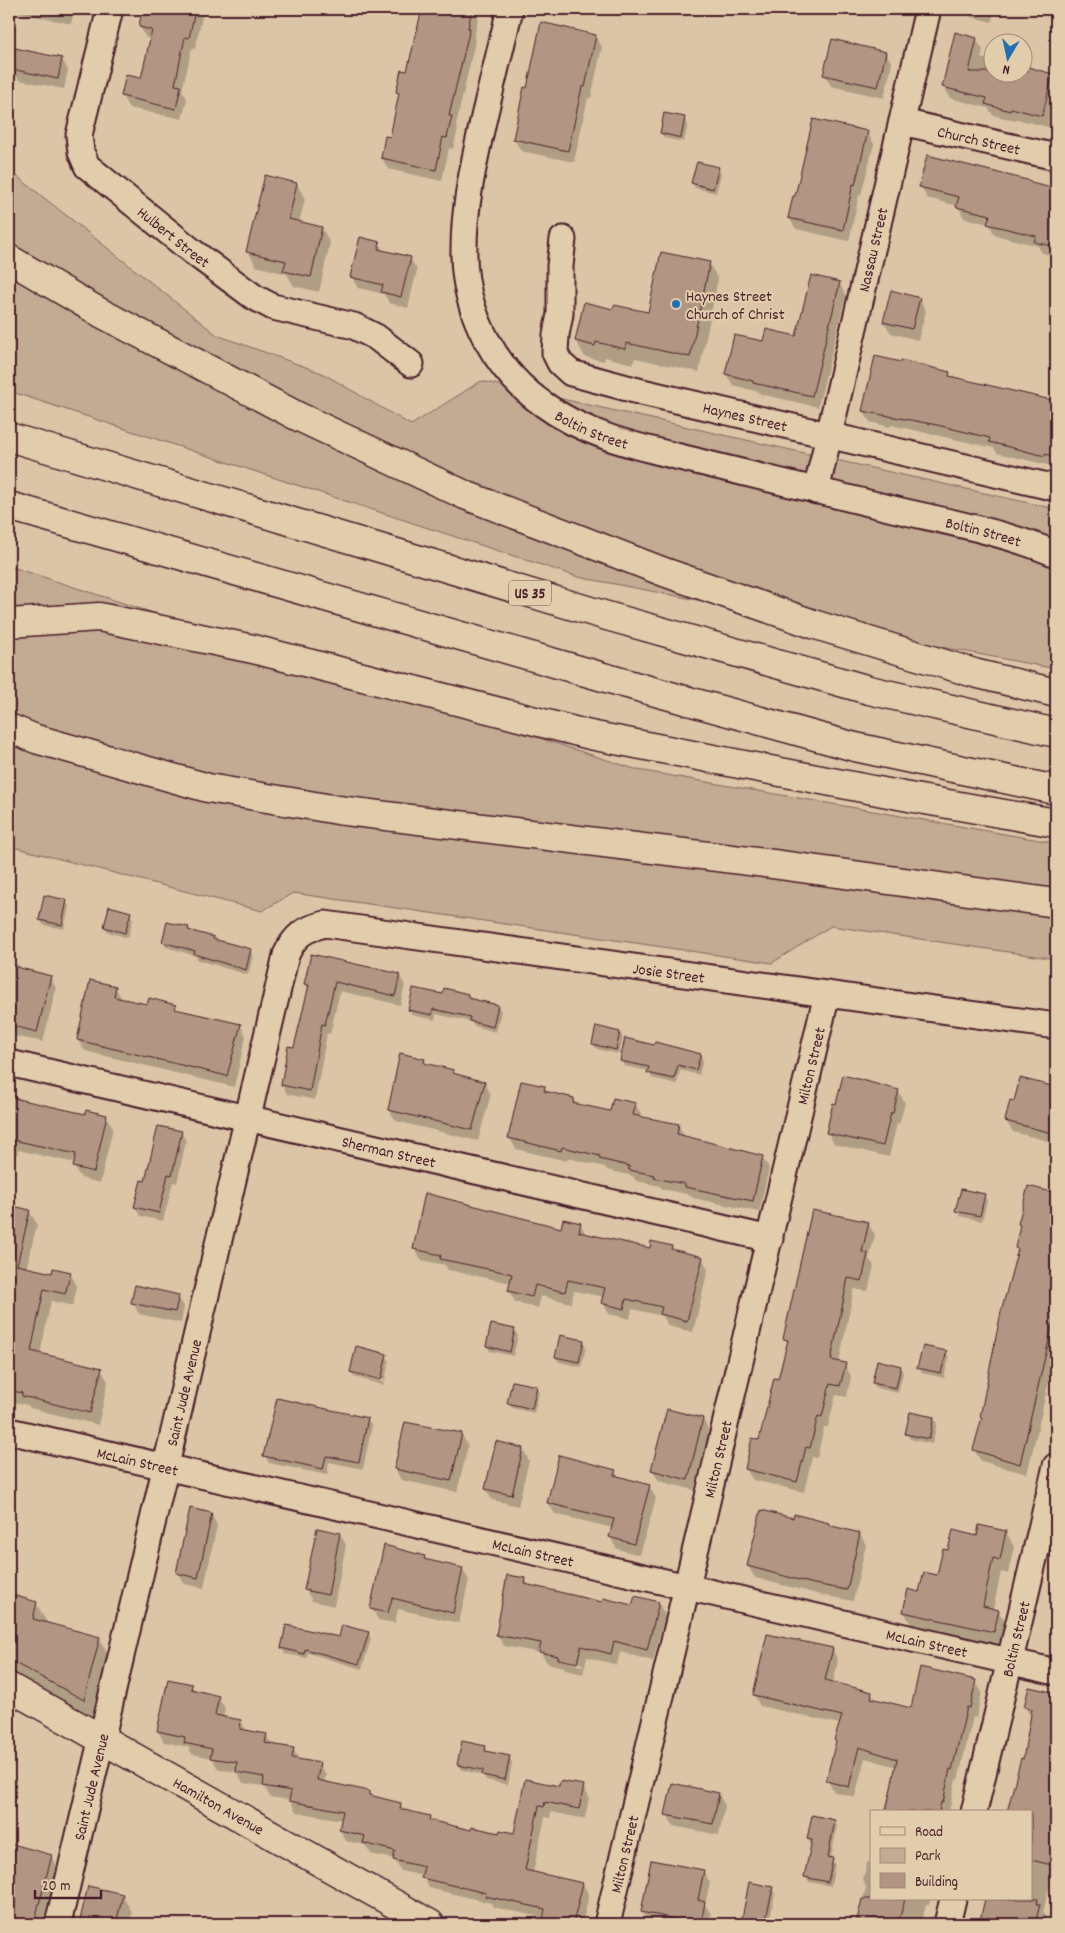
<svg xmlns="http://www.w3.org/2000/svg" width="1065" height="1933" font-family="Dekko,sans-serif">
	<rect width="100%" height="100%" fill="#dbc5a6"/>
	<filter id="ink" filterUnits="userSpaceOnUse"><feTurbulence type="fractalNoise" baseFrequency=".02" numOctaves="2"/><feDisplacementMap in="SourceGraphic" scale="10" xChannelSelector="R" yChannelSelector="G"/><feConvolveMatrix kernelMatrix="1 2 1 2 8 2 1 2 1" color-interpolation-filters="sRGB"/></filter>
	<g filter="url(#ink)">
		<g fill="#c3aa92" stroke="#86645e">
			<polygon points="9,170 217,335 322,373 411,425 481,381 1056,509 1056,669 578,577 9,391"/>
			<polygon points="9,566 638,770 1056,843 1056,959 831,926 772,963 293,893 262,911 9,846"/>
		</g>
		<g fill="#0003" fill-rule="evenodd">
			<polygon points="16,9 74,9 71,24 18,12"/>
			<polygon points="143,9 207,9 206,14 203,13 195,49 192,48 182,90 187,99 182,119 129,108 122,96 142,79 151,39 146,38 140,27"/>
			<polygon points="423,9 480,9 474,38 475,41 456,125 458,129 453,149 449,148 442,181 388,169 382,158 391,138 400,96 398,92 408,73"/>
			<polygon points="969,9 994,9 992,22 971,17 968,12"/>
			<polygon points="596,36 602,47 591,98 588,98 574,162 521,151 514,139 528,90"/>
			<polygon points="976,39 983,50 981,58 992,61 992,72 1022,72 1022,69 1028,71 1029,68 1056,76 1056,129 1017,119 1016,121 993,115 988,108 950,98 943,87"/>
			<polygon points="886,53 892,64 884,98 831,86 825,75"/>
			<polygon points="62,59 68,70 64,89 19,80 12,69"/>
			<polygon points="684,119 688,124 684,142 664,138 661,133"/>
			<polygon points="867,132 874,144 861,195 859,195 849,241 796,229 789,218 796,198"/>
			<polygon points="718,169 721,174 716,193 695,188 692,183"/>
			<polygon points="1031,182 1032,185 1056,191 1056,256 1042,253 1038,246 995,235 989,224 964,218 958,206 927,198 921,187"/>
			<polygon points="297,184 305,199 299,223 322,228 330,243 319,292 294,286 287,274 256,266 248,251"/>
			<polygon points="379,243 384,252 410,258 417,270 408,308 389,303 384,294 358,288 351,276"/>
			<polygon points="709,263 718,279 699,372 635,358 633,364 605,357 604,361 585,357 576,341 614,310 649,314"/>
			<polygon points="839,283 846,295 818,407 760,394 759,392 733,385 726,374 764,343 796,337"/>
			<polygon points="919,299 926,311 918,340 891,333 884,322"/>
			<polygon points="949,373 952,378 1056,402 1056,467 997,453 994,448 891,425 890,427 870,422 863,410"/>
			<polygon points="66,902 69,907 64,929 43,925 40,919"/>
			<polygon points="130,914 133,919 128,938 108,932 105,927"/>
			<polygon points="188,928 190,932 213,938 215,941 250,950 253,956 248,975 198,960 196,956 166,947 163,942"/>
			<polygon points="9,963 19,965 22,970 50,977 56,988 43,1042 9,1035"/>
			<polygon points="399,975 405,985 400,1005 340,991 330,1034 327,1033 315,1100 287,1094 282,1085 295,1048 309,990 305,984"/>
			<polygon points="115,987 122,999 148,1006 175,1006 178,1011 240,1025 246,1036 234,1087 85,1051 78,1040"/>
			<polygon points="468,995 470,1000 498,1006 501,1011 496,1032 474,1026 471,1022 436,1014 435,1020 412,1015 409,1010 444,996"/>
			<polygon points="620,1033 623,1038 619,1054 597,1049 593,1044"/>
			<polygon points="700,1055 703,1060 699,1075 680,1070 677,1084 652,1078 649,1071 624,1066 621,1060"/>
			<polygon points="424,1060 427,1065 453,1071 455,1075 484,1083 491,1094 478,1141 396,1121 389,1110"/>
			<polygon points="1021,1080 1056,1089 1056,1143 1013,1132 1006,1121 1015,1103"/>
			<polygon points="544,1087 548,1093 573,1099 576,1105 611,1113 635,1104 642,1115 641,1118 678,1125 685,1137 762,1157 769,1168 759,1212 693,1198 691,1195 662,1189 660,1186 636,1181 633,1176 607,1170 605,1167 568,1158 567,1161 516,1149 509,1137"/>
			<polygon points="898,1091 905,1103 899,1124 897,1123 889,1157 834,1144 828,1132"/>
			<polygon points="9,1095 21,1098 23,1102 86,1116 106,1116 113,1128 100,1183 81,1178 74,1167 75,1163 18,1150 17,1155 9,1153"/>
			<polygon points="181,1132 186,1141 177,1183 173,1182 163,1221 140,1216 135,1207 146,1183"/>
			<polygon points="1029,1188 1056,1194 1056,1351 1027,1474 981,1461 974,1450 983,1419 981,1417 1019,1252 1016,1248"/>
			<polygon points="984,1195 987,1201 982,1221 960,1216 957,1210"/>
			<polygon points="9,1207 29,1211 37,1224 26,1269 53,1274 70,1273 77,1286 73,1306 51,1301 40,1354 101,1369 108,1382 98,1425 30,1408 28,1405 9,1401"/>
			<polygon points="868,1223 875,1235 869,1259 874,1266 868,1291 854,1289 839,1363 845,1365 851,1376 847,1397 836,1395 828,1427 824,1427 817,1458 812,1457 804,1492 753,1480 746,1469 760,1442 779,1381 788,1344 785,1339"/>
			<polygon points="580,1224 586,1234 651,1249 671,1247 673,1251 702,1258 708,1269 693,1332 668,1326 663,1316 632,1309 630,1319 609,1314 603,1303 604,1297 574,1291 571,1303 541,1296 538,1308 515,1302 509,1291 511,1283 448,1270 445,1265 421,1260 414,1248 562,1229"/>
			<polygon points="178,1296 184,1307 181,1323 139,1314 133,1303"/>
			<polygon points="515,1331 518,1336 513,1356 490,1351 487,1346"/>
			<polygon points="583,1341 586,1347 581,1367 559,1362 556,1357"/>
			<polygon points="946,1352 949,1358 944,1378 922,1373 919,1367"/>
			<polygon points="386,1355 389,1361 385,1380 354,1372 354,1374 384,1382 383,1385 354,1377 351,1372"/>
			<polygon points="900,1367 903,1372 898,1393 876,1388 873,1382"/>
			<polygon points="536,1387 539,1393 534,1413 512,1408 509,1403"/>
			<polygon points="934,1418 937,1424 932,1444 910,1439 907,1434"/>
			<polygon points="367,1419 372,1426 363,1469 329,1462 327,1475 269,1463 265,1456"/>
			<polygon points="703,1419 709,1431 694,1490 659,1481 652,1470"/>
			<polygon points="462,1435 468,1446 457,1492 401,1480 395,1469"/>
			<polygon points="523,1449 529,1461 518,1506 492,1500 486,1489"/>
			<polygon points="615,1471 619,1478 649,1486 656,1498 640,1555 617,1549 610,1537 613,1528 555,1514 548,1503"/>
			<polygon points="211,1514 217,1525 204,1588 184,1584 178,1573"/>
			<polygon points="794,1520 828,1524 830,1527 860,1534 866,1545 853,1601 821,1595 755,1578 748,1566"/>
			<polygon points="1006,1532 1014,1547 1008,1574 1001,1572 993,1610 998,1611 1007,1625 1002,1646 912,1626 904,1612 920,1593 977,1537"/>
			<polygon points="340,1534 346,1545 334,1606 312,1601 306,1590"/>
			<polygon points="424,1557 426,1561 462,1569 469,1580 459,1623 398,1609 395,1623 378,1620 372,1608"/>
			<path d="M525,1579L529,1586L603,1603L633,1606L659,1604L665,1615L653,1661L620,1652L617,1665L587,1657L583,1674L566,1670L564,1667L547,1663L541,1653L504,1646L497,1635ZM559,1658L583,1664L582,1666L559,1660Z"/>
			<polygon points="9,1595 36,1603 48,1624 99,1638 111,1659 95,1719 9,1673"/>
			<polygon points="1056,1628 1056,1644 1054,1639"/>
			<polygon points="368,1633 371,1639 362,1669 308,1653 307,1658 285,1654 282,1648"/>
			<polygon points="832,1649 838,1660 833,1683 871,1693 876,1701 912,1710 975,1681 982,1692 976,1718 973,1717 958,1780 956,1779 949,1812 884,1812 888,1797 890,1798 897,1767 865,1758 855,1797 834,1792 828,1781 840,1724 760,1706 754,1695"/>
			<polygon points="191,1685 195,1692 218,1697 225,1708 223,1718 241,1721 247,1732 266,1735 272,1745 293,1749 299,1760 319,1764 326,1775 324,1783 369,1792 372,1797 400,1804 404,1811 429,1817 432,1822 472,1831 515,1835 526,1781 560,1787 583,1786 589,1797 585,1819 551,1812 550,1818 545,1817 533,1873 583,1884 589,1895 582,1924 543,1924 545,1918 493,1907 491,1903 429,1888 423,1876 401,1871 394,1859 371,1854 365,1845 346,1841 340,1830 342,1820 296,1812 290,1800 270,1797 264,1786 243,1783 237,1772 218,1769 212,1758 192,1754 188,1747 164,1742 158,1731"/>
			<polygon points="1030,1688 1056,1694 1056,1875 1052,1874 1043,1913 1046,1917 1044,1924 981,1924 987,1899 1031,1899 1031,1812 1024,1760 1032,1719 1025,1707"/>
			<polygon points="485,1747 488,1753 509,1757 512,1763 508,1785 486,1780 483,1775 462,1770 459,1765"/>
			<polygon points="718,1794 725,1805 719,1835 673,1826 667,1814"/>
			<polygon points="834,1821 837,1826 831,1859 835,1864 831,1886 809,1882 806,1877 811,1844 808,1839"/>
			<polygon points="9,1845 51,1856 65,1879 52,1924 9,1924"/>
			<polygon points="867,1862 871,1863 871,1899 930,1899 929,1905 926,1905 921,1924 857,1924 866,1887 863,1880"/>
			<polygon points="703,1871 710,1883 705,1905 711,1914 709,1924 649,1923 642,1912"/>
			<polygon points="750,1883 772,1888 775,1893 769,1924 742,1924"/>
			<polygon points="89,1887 122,1895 132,1912 130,1924 80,1924"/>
		</g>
		<g fill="#b29683" stroke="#4a1f2b">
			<polygon points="142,9 185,9 195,11 189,38 185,37 175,85 181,86 176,109 121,96 126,75 141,78 152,30 139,27"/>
			<polygon points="422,9 472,9 468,28 470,28 449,116 452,116 447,138 443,137 436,170 381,158 385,136 390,137 399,93 396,92 401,70 407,71"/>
			<polygon points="541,22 596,35 585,87 582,87 568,151 513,139 524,87 527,88"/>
			<polygon points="955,32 977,38 969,72 1027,72 1028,67 1053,74 1042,116 1011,108 1010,111 985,104 987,98 942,87"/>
			<polygon points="832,39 886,52 878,87 823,75"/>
			<polygon points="15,48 62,58 58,79 11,69"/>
			<polygon points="664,113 685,117 681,138 660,133"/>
			<polygon points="813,119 868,131 855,185 853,184 843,230 788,218 793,196 795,196"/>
			<polygon points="927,155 1031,181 1031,183 1056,189 1056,247 1034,242 1036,236 987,224 990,215 956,207 959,197 919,187"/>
			<polygon points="697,162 719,167 713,189 691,183"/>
			<polygon points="265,175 297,183 289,219 322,227 311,277 283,271 286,261 246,252"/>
			<polygon points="360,237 380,242 378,249 411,257 401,297 381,292 383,285 350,277"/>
			<polygon points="661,252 710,262 690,357 626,343 625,349 596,342 595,346 575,341 584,302 613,309 614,305 648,312"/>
			<polygon points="811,275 840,282 812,396 753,383 753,381 725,374 734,335 763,341 766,329 796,336"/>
			<polygon points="891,290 920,298 912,329 883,322"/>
			<polygon points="875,356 901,362 901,360 950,372 949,376 1056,401 1056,457 1045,454 1045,456 989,442 990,438 937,425 862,411"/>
			<polygon points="44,895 67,900 62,925 39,920"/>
			<polygon points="109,906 131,912 125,933 104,927"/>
			<polygon points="167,922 189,927 188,930 214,937 213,939 251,949 246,970 194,954 195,951 162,942"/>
			<polygon points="311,954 400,974 395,996 335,982 325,1025 322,1024 310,1091 281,1085 288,1046 294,1047 309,985 304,984"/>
			<polygon points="9,965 51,976 37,1032 9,1025"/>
			<polygon points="90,980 116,986 114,997 147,1004 149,998 176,1005 175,1009 241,1024 227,1076 77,1040"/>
			<polygon points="413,988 443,994 444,988 468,994 468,998 498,1005 493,1027 469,1021 470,1017 433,1009 432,1015 408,1010"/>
			<polygon points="596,1026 620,1032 616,1050 592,1044"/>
			<polygon points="625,1038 654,1045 655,1042 701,1054 696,1070 678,1065 674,1079 647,1073 649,1067 620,1061"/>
			<polygon points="400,1053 425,1059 424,1063 454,1070 453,1073 485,1082 472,1130 388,1110"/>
			<polygon points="843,1075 899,1090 893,1113 891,1113 883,1146 826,1133 833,1103 836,1104"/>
			<polygon points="1020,1078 1056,1087 1056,1134 1005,1121 1010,1100 1014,1101"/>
			<polygon points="521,1081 545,1086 544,1091 574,1098 573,1103 610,1111 613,1098 636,1103 633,1115 679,1124 677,1134 763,1156 753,1201 685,1187 685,1184 654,1178 655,1175 629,1170 629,1166 599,1159 600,1156 562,1147 561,1151 508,1138"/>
			<polygon points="9,1097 85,1114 86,1110 107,1115 94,1172 73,1167 76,1154 9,1139"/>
			<polygon points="158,1126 182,1131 172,1175 168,1174 159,1213 134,1207 141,1180 145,1181"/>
			<polygon points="1028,1186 1056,1193 1056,1310 1020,1464 973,1450 982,1417 980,1417 1001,1312 1018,1249 1015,1248 1020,1225 1018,1224"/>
			<polygon points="961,1189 985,1194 980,1216 955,1211"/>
			<polygon points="425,1193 561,1228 563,1219 581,1223 579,1232 650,1248 651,1241 672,1246 671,1249 703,1257 687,1321 660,1314 662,1307 626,1299 624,1309 601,1303 605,1288 568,1280 565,1292 535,1285 532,1297 508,1291 512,1274 440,1259 441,1255 413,1249"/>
			<polygon points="9,1205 30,1210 17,1265 52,1273 53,1268 71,1272 65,1294 44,1289 31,1351 102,1368 90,1413 22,1396 22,1393 9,1390"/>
			<polygon points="812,1210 869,1222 862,1252 868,1253 862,1281 848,1278 831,1360 846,1363 840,1386 830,1384 822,1417 818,1416 810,1448 806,1447 797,1482 745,1469 752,1438 759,1440 774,1378 778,1379 788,1340 783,1339"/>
			<polygon points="135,1285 179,1295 175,1312 131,1303"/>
			<polygon points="491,1324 515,1329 510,1352 486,1346"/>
			<polygon points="560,1335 584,1340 579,1362 555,1357"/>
			<polygon points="356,1346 387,1354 381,1380 350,1372"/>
			<polygon points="923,1346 947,1351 941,1373 917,1368"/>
			<polygon points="877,1360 901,1366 896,1388 872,1383"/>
			<polygon points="512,1381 537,1386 532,1409 507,1403"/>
			<polygon points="277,1398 368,1418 359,1462 326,1456 323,1469 263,1456"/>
			<polygon points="667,1409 703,1418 688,1480 651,1470"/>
			<polygon points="910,1412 934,1417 929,1439 905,1434"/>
			<polygon points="405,1422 462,1433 451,1481 394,1469"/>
			<polygon points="496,1441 523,1448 512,1495 485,1489"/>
			<polygon points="559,1455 616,1470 614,1475 650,1485 634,1544 609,1537 614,1519 547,1503"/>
			<polygon points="190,1508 212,1513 198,1578 176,1573"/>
			<polygon points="761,1510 793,1518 794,1514 829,1523 828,1525 860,1533 847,1590 814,1584 747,1566"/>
			<polygon points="979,1525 1006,1531 1000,1560 993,1558 983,1606 999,1610 994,1632 903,1612 908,1589 919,1592 924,1572 937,1575 943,1549 948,1550 953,1530 977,1536"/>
			<polygon points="317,1528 340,1533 328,1595 304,1590"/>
			<polygon points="384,1545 425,1556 424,1559 463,1568 453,1613 392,1598 388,1613 370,1609"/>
			<polygon points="507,1575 526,1578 525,1584 602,1602 603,1598 632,1605 635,1596 659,1602 647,1650 614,1641 611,1654 581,1646 577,1663 558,1659 558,1656 539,1652 541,1643 496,1635"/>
			<polygon points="9,1594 37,1602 33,1619 100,1637 84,1700 9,1660"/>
			<polygon points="286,1625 339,1637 342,1625 369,1632 359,1664 305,1649 304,1654 281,1648"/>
			<polygon points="767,1634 833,1648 825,1680 872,1692 871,1698 911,1708 920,1667 976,1680 970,1708 967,1707 952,1770 950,1769 943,1803 941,1802 939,1812 886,1812 897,1759 859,1747 849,1787 826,1781 836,1741 834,1740 842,1716 753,1695"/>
			<polygon points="168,1679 192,1684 191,1689 219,1696 215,1715 241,1720 240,1729 267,1734 265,1743 294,1748 292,1758 320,1763 317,1780 369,1791 369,1795 401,1803 400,1809 430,1816 429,1820 471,1830 472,1827 499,1833 500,1830 514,1833 525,1779 559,1786 560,1781 584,1785 579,1809 545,1802 544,1807 539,1806 525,1870 583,1883 573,1924 542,1924 545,1909 485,1896 486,1893 421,1878 424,1867 393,1860 395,1851 363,1843 365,1836 339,1830 343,1811 289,1801 291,1791 263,1786 264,1777 236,1772 237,1762 210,1758 212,1749 184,1743 185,1737 157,1731"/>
			<polygon points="1029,1687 1056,1693 1056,1843 1052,1865 1031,1860 1031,1812 1007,1812 1021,1758 1023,1759 1032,1709 1024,1707"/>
			<polygon points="462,1741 486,1746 485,1751 510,1756 505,1780 482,1775 483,1770 457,1765"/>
			<polygon points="672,1783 719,1793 713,1824 665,1815"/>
			<polygon points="812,1815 835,1820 828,1857 833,1858 828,1882 804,1877 812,1840 807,1839"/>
			<polygon points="9,1843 52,1855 34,1923 9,1917"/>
			<polygon points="651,1860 704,1870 698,1900 705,1902 701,1924 641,1912"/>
			<polygon points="749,1882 773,1887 765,1924 741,1924"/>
			<polygon points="88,1886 123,1894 116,1924 79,1924"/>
			<polygon points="862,1899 905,1899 898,1924 856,1924"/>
			<polygon points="985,1899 1038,1899 1037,1904 1040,1904 1035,1924 998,1924 980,1920"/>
		</g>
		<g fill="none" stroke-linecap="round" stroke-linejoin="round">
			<g stroke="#4a1f2b" stroke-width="29">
				<g id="street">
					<path id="s1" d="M110,9L79,135L81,152L87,166L193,252L254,297L273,307L354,326L376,337L411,364"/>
					<path id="s2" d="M510,9C501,45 493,81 484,117C474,162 463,209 464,256C465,314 496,371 543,404C589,438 645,448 700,462C765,478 829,494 893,509C948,522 1004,532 1056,554"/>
					<path id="s3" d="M902,122L1056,157"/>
					<path id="s4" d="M563,239L560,266V314L556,335L555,353L560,363L571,373L642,392L1056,488"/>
					<path id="s5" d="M816,491L928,9"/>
					<path id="s6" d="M9,1063L770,1239"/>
					<path id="s7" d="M9,1431L1056,1672"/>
					<path id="s8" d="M974,1812L1056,1466"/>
					<path id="s9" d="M58,1924L286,955C295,935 304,929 325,924L1056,1026"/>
					<path id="s10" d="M607,1924L827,994"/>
					<polyline points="947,1924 953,1899"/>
				</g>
			</g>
			<g stroke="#4a1f2b" stroke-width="31">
				<g id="secondary">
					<path id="s11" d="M9,1687L430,1924"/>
				</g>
			</g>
			<g stroke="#4a1f2b" stroke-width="31">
				<g id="highway">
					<polyline points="9,259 101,313 297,416 465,495 664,572 816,625 974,673 1056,693"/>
					<polyline points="9,437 607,616 869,690 1056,733"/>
					<polyline points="9,506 645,689 855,747 1056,790"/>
					<polyline points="9,623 99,617 253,649 590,735 914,798 1056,823"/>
					<polyline points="9,728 36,739 208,788 338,810 773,864 1056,903"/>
				</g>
			</g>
			<use href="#street" stroke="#e1ccab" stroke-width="25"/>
			<use href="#secondary" stroke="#e1ccab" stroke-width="28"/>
			<use href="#highway" stroke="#e1ccab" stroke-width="28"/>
		</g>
	</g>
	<circle fill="#1f6fb2" stroke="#e1ccab" stroke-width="2" cx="676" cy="304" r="5"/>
	<g text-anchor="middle" stroke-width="4" stroke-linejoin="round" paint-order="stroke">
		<rect fill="#e1ccab" stroke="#775351" stroke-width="1" x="509" y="580.5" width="42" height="25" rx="4"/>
		<g font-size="15" font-weight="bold" fill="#4a1f2b">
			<text x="530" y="598">US 35</text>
		</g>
		<g font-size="16" fill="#4a1f2b" stroke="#e1ccab">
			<text dy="6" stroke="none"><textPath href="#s3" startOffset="79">Church Street</textPath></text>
			<text dy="6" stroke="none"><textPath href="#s1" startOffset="274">Hulbert Street</textPath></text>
			<text dy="6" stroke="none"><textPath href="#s5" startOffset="248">Nassau Street</textPath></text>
			<text dy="6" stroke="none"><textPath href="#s4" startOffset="320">Haynes Street</textPath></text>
			<text dy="6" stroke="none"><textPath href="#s2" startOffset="481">Boltin Street</textPath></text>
			<text dy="6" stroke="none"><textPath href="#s2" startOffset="886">Boltin Street</textPath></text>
			<text dy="6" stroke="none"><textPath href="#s9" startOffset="1395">Josie Street</textPath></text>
			<text dy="6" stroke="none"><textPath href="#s10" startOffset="882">Milton Street</textPath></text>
			<text dy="6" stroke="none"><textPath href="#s6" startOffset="390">Sherman Street</textPath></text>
			<text dy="6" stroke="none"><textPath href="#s9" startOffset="546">Saint Jude Avenue</textPath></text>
			<text dy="6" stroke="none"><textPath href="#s10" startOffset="478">Milton Street</textPath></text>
			<text dy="6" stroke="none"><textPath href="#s7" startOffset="132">McLain Street</textPath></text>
			<text dy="6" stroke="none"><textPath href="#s7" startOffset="538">McLain Street</textPath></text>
			<text dy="6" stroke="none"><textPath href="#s8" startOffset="178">Boltin Street</textPath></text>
			<text dy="6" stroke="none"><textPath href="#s7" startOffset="942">McLain Street</textPath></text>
			<text dy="6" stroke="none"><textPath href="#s9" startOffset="141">Saint Jude Avenue</textPath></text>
			<text dy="6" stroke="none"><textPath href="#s11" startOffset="241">Hamilton Avenue</textPath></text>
			<text dy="6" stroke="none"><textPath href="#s10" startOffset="72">Milton Street</textPath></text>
		</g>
		<g font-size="16" fill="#4a1f2b" stroke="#e1ccab" text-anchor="start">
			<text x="686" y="301">Haynes Street<tspan x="686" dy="18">Church of Christ</tspan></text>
		</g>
	</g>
	<rect width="1065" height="1933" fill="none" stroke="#e1ccab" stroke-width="30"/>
	<rect x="15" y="15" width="1035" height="1903" fill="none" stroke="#4a1f2b" stroke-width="2" filter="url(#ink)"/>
	<rect x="870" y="1810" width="162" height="90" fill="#e1ccab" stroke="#a58778"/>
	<rect x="880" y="1827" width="25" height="8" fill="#e1ccab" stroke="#a58778"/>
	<text x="915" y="1836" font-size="15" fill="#4a1f2b">Road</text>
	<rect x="880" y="1848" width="25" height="15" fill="#c3aa92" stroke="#a58778"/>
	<text x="915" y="1860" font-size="15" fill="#4a1f2b">Park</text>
	<rect x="880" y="1873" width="25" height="15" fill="#b29683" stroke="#a58778"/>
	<text x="915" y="1886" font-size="15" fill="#4a1f2b">Building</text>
	<g transform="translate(1008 58) rotate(189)"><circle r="24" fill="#e1ccab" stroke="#a58778"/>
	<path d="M0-4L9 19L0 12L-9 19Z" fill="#1f6fb2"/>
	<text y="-8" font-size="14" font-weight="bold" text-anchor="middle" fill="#4a1f2b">N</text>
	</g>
	<path d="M35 1890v8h66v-8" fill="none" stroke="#4a1f2b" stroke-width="2.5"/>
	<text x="42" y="1890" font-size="15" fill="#4a1f2b" stroke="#e1ccab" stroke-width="4" paint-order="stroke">20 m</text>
</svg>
